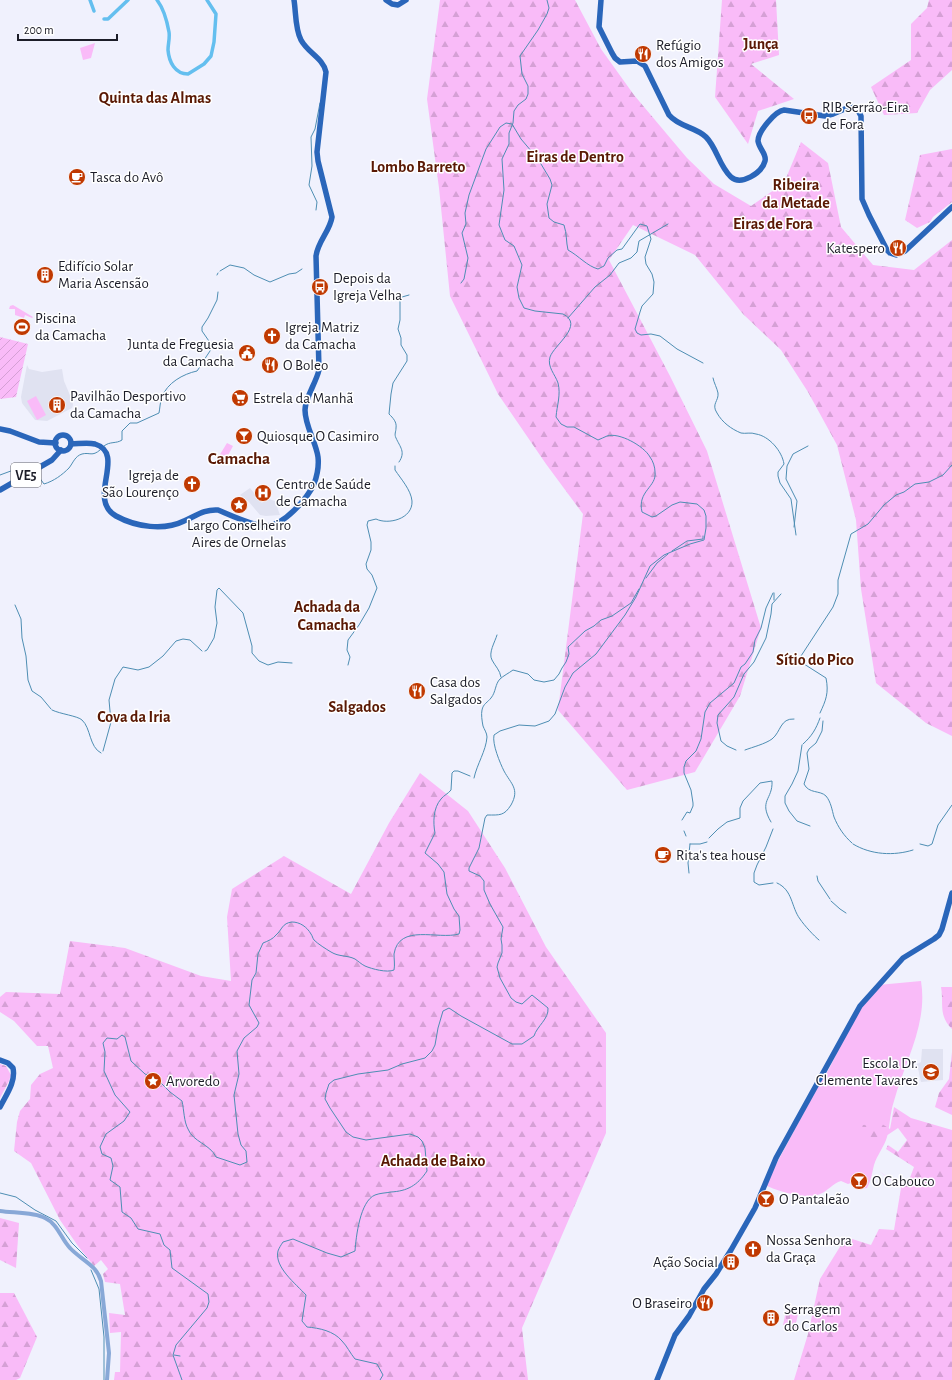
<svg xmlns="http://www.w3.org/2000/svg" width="952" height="1380" font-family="'Alegreya Sans',sans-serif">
	<defs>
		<pattern id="forest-firs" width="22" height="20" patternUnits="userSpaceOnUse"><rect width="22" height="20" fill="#f9bbf8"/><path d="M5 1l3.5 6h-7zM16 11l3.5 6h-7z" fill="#d5a0d5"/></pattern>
		<pattern id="cemetery-stones" width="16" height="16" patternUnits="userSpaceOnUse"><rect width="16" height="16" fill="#f9bbf8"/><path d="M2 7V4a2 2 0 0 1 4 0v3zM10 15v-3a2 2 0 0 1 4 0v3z" fill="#d5a0d5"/></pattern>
		<pattern id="garden-furrows" width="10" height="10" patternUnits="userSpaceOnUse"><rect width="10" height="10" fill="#f9bbf8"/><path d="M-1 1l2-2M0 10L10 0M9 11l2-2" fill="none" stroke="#d5a0d5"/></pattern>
	</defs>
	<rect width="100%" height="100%" fill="#f0f1fd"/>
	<g fill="#e0e2f1">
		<polygon points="27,365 29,369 42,372 62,369 64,381 72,400 73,405 72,408 47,421 35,420 22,403 21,397"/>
		<polygon points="250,488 262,503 266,498 275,501 280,515 266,516 260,515 249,502 240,495"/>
		<polygon points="922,1049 943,1049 943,1080 921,1082 917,1064 921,1062"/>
	</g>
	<g fill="#f9bbf8">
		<polygon points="95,43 91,58 83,60 80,48"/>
		<polygon points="13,305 33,317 32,318 25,315 24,318 15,315 15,309 9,309 10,306"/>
		<polygon points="36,396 46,415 37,420 27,401"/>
		<polygon points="227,443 233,446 226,459 219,456"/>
		<path d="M921,981C928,1024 905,1061 894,1101C890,1113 890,1125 887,1137C884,1147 877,1155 874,1165C872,1173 871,1181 867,1188L858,1189L851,1183L848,1184L841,1181C833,1183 828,1191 820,1194C806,1200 777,1191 765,1185L816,1090L829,1069L860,1006L878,985Z"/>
	</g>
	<g fill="url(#forest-firs)">
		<polygon points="440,0 575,0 601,49 634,95 687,158 714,184 751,206 784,183 801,142 828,163 841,227 873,265 914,270 952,240 952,736 926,723 876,683 861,589 856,520 837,445 808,392 781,350 743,314 695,255 633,225 609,260 670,376 707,451 761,628 740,696 695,772 627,790 558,710 583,514 546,464 498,394 450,296 439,188 427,99"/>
		<polygon points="722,0 776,0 779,55 751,64 794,99 758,111 748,144 715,97"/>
		<polygon points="929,0 952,0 952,70 930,90 917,113 884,115 871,87 911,60 911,24 927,8"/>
		<polygon points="952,149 952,202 933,217 930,222 917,228 905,220 920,155"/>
		<polygon points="420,773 468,811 505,868 546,947 606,1033 606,1133 522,1328 528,1380 114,1380 115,1372 120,1372 121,1332 110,1333 109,1313 125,1315 120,1284 105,1282 103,1274 108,1269 101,1260 94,1266 78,1246 60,1220 31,1163 14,1151 17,1122 20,1111 30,1099 31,1085 40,1074 53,1068 48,1046 37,1046 14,1021 0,1012 0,997 6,992 60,994 70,941 125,948 201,976 231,981 227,917 232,889 284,856 351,894 389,823"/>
		<path d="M941,987H952V1029C938,1015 944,1004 941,987Z"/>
		<polygon points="952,1052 952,1115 935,1107 939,1093 949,1079"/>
		<polygon points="0,1064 6,1066 11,1075 9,1081 0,1098"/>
		<polygon points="894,1107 911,1118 952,1130 952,1380 794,1380 808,1334 820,1279 846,1237 871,1245 879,1229 894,1230 901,1188 879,1171 903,1188 908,1183 914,1167 886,1149 888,1145 898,1152 907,1140 898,1128 877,1142 858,1138 863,1125 882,1124 890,1129"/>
		<polygon points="0,1218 19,1223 16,1268 0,1260"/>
		<polygon points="0,1293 14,1293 37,1337 20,1378 16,1380 0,1380"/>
	</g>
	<polygon fill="url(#cemetery-stones)" points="786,1311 798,1314 796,1323 799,1324 798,1329 783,1325"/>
	<polygon fill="url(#garden-furrows)" points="0,337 28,344 16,397 0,399"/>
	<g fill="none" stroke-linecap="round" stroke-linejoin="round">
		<g stroke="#4e8eb3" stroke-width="1">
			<polyline points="316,210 317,202 309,185 312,166 311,137 315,129 320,103"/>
			<polyline points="220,271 230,265 244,268 254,275 270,282 289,274 296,273 302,269"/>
			<polyline points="217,275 218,273"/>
			<path d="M461,283L464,279L468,258L462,233L466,224L465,213L469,195L486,149L500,127L506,123L512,124L521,139L538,159L550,179L552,185L547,204L549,218L554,222L564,225C567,234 566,242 568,250C579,256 587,266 598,269L604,266L608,258L617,250L622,249L640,224L647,226L651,239L645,257L646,264L652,274L654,282L653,294L642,306L640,312L635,329L637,333L641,335L651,334L660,336L677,349L703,363"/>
			<polyline points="568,318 595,287 610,275 619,263 631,258 637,252 639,241 668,224"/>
			<polyline points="204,360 210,351 211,344 202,331 202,327 208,318 217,300 218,292"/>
			<path d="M713,378C714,383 717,388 718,393C719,401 711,404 717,413C722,422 731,429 741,433C745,434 751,432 756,434C769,436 782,451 784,464L778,472V476L780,483L791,499L796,535"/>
			<path d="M104,446C110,441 116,444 122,440V431L130,423H137L159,413C160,408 160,402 162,397C167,383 183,374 197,371L202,364"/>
			<path d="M399,462C406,452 400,447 396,438C394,434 396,432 396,428C397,422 393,418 389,414L391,394L393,383L407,361V355L401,345V338L398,329L400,320V300L402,297L409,295"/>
			<path d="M36,473L44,484C54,481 62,475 69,468C73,463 75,456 82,454C90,452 92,457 100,450"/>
			<polyline points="0,475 19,468 31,466 33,469"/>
			<polyline points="794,527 797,501 786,479 787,466 793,454 808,446"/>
			<polyline points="672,551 687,541 703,539 703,536"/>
			<polyline points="646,578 657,563 668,554"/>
			<polyline points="774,600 774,593"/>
			<polyline points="15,605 21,619 22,638 26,656 28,680 32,691 41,697 51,709"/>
			<path d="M497,635C495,642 488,653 492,660C495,666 500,670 501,677"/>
			<polyline points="205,651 207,650 214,638 217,623 215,607 217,590 219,588 243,613 252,646 252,653 259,661 268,665 278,662 292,663"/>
			<polyline points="803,661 801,656 833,607 838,594 838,580 851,534 868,524 884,505 896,495 904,492 915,484 929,482 943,475 952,465"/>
			<path d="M804,664L826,678C829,693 826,700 820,713"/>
			<path d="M348,665L350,657L347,650L348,640L359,625L369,608L377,588L372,575L367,569L366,564L371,550V542L367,525L368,521L376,519C388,525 413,519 412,501C411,490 401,479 395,470V466"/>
			<path d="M52,710C60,714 78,716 82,720C91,728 89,747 101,753"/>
			<path d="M823,721L822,731L816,743L809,749L807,753L809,769L804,784C809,794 820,790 826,796C831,802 832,810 834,817C838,827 844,836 852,843"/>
			<path d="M803,744C812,736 816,729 820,718"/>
			<polyline points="802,745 798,771 792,784 785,796 785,803 789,811 797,821 810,826"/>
			<polyline points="736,750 727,746 721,741 717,723 718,715 734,697 744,674 754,662 766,638 771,614 772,604 781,594"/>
			<path d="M745,750C753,747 765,744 772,739C781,732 780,718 794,719"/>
			<polyline points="103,751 111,722 109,700 115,679 123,667 138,670 149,667 163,656 176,641 183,639 190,640 202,651"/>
			<path d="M474,778C477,764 486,751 487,737C487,733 484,729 483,726C482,721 481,714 482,710C483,704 488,702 491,698C496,692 495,684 500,679C503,676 509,673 513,670L528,674L534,680L544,682L554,680L559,674L562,668L566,662L569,654L568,647L585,631L594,626L601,620L612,616L631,603L639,589"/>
			<polyline points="682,820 687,812 690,813 693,806 693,803 691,790 684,773 684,767 686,761 696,751 701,739 705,712 710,703 734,683 741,667 745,664 753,652 755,640 761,628 766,608 773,593"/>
			<polyline points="773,829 766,847 757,865 754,873 754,882 759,885 773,883"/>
			<polyline points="684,831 686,836"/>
			<path d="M709,838L718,829L727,822L740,818V808L743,801L760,783L772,781C773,800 758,800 771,822"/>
			<polyline points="690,844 700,844 707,842"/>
			<path d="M853,844C871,855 894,856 913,850"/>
			<polyline points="920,844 928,846 932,844 938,825 952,805"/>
			<polyline points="689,873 688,863 690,844"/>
			<polyline points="817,876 818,881 830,899"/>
			<path d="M777,883C793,890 791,907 800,919C804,925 814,936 819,940"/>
			<polyline points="831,901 840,909 846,913"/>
			<polyline points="0,1193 16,1197 35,1210 56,1221 72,1243 87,1258"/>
			<polyline points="91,1270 99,1289 104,1337 104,1380"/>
			<polyline points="174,1355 180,1356"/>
			<path d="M182,1380L173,1355L176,1345L207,1308L209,1302L208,1294L172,1268L170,1250L164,1245L160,1234L138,1229L131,1218L122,1212L120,1187L110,1180L113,1166L111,1158L102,1154L100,1147L106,1134L124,1121L130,1112L115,1095L104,1071L105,1052L103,1043L107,1038L117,1039L122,1035L125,1037L131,1061L145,1074L158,1080L170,1092L182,1101C184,1110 184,1122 188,1129C193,1142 210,1144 216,1157L240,1165L247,1162L246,1151L241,1145L238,1134L234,1095L239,1074L237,1051L244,1038L257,1027L259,1023L249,1005L252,980L256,973L258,954L263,943C268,941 273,939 276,935C282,930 282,923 292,922C300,922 307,927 311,934C313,937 312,937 314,940C318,944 326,949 331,952C339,957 347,955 355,959C358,961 361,964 365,966C372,969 387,973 394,970C395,965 394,959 394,954C399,923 438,940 459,934L460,930L459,916L454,909L447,894L444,872L438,864L425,853L435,833C433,823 433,808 441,799C444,795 448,794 451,790L452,773L454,771H458L470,776"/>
			<path d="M380,1380L383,1375L377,1364L355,1359C350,1353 347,1346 342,1341C334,1331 319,1328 307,1327L302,1321L306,1295C296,1284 274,1267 278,1251C279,1248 281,1245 283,1242L293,1239L327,1253L341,1257L355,1251C356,1237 360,1201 375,1195C380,1193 386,1193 391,1192C407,1191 417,1186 427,1171L425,1148L422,1141L418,1137L410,1134L366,1140L353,1137L346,1132L330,1108L325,1099L326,1093L329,1084L334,1080L358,1074L388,1070L402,1064L425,1058L432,1051L435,1045L438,1028L443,1011L449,1008L461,1016L512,1044H522L534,1036C537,1026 549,1019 548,1008L532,995L522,1004L516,1002L511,998L500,978L497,967L498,963L502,953V945L501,939L503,927L490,904L484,890V881L480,876L469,871V868L479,848L485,818L487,815C500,815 504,816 511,805C520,789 511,784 504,771C500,763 492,744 494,735L500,731L519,725L535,726L549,721L555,714L565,687L573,673L596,654L625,615L636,597L650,566L664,555L690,544L704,540L706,528V516L704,510L697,504L680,502L672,505L656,516L652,517L642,512C637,491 657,487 655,472C655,467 653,461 650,457C644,446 619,432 607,436C604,437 601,439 598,440L574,427H567L561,424L556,417C557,405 561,395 558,383C555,374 547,367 550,357C554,345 585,325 563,314L535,311L524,308L519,298L517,287L522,265L514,246L505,240L499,225L504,190L502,159L509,144V133L513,123L514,111L518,105L526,99L528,94V86L522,74L520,56L538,30L547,14L549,8L547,0"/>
		</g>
		<g stroke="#64bfef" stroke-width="3.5">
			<polyline points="90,0 94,11"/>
			<path d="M157,0C164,9 167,21 169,32C170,38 168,44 168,50C169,62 175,74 188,74L204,64L211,56L214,42L216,14L207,0"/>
			<polyline points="104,19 108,19 128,0"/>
		</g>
		<path stroke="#88a8d7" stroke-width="4" d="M0,1211C13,1213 34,1212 45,1218C58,1224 61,1239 70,1248C81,1260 97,1265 101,1281L109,1353L107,1380"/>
		<g stroke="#2a66ba" stroke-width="5.5">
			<polyline points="386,0 392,4 398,5 406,0"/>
			<path d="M601,0L599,27L612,53L615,58L620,62L637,61L645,66L669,115C679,127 696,127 706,137C717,148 719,166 731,177C741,186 762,173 765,161C767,154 759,149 758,141C758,132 775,111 784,110L825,116L833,114L847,108L852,107L857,109L861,116L862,199L869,215L887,250L890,253L896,255L905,251L952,207"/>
			<polyline points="0,429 10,431 39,442 56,443"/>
			<circle cx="63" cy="443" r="8"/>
			<path d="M71,444C78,444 87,442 95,444C127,454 86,499 116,516C136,527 164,531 184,521C196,516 204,509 218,510C230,515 255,527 267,526C284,525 307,499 314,484C317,476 319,466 318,457C316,442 305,426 305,410C305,398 316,383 319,370L316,256C318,241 330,231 332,217L318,161L317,152L326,72C323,58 308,53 301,40C295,29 296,12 294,0"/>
			<polyline points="0,490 52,460 61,450"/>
			<path d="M0,1060L8,1063L13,1068C16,1082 6,1095 0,1107"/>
			<polyline points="657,1380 675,1335 689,1316 704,1289 716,1274 731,1250 755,1208 776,1158 860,1006 903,958 934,939 939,935 942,929 952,893"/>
		</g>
	</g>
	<defs>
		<g id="restaurant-disc" transform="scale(0.9)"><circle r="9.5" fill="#c03901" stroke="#fff"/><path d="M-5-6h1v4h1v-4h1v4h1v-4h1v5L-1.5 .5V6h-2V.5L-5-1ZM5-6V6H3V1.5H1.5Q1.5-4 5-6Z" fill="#fff"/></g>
		<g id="bus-disc" transform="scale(0.9)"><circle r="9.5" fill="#c03901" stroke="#fff"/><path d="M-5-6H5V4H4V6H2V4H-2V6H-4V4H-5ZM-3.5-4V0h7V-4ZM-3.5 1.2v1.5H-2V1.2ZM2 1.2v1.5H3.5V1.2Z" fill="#fff"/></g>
		<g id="cafe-disc" transform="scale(0.9)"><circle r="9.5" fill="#c03901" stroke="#fff"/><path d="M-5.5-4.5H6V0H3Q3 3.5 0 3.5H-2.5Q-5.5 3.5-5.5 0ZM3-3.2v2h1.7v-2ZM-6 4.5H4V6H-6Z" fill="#fff"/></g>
		<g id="building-disc" transform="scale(0.9)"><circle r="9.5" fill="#c03901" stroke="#fff"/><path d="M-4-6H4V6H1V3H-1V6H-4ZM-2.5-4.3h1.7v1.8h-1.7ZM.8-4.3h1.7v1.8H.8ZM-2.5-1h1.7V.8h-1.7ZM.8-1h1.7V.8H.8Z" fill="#fff"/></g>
		<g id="stadium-disc" transform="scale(0.9)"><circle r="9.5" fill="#c03901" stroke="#fff"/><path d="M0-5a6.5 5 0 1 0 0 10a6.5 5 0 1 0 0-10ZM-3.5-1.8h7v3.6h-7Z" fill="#fff"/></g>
		<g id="church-disc" transform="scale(0.9)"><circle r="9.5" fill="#c03901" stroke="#fff"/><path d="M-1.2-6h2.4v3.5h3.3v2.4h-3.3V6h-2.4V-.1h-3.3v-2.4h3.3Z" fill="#fff"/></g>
		<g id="civic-disc" transform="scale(0.9)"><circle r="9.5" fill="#c03901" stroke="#fff"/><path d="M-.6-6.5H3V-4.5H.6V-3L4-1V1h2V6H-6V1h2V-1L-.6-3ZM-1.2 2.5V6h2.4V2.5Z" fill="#fff"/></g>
		<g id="supermarket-disc" transform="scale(0.9)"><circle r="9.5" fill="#c03901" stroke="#fff"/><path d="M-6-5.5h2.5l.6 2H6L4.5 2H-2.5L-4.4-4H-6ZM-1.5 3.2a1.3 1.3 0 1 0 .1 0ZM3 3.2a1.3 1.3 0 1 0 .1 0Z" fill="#fff"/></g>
		<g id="bar-disc" transform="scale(0.9)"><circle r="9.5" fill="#c03901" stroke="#fff"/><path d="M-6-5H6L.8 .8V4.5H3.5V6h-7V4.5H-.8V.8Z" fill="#fff"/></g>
		<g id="hospital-disc" transform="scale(0.9)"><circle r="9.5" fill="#c03901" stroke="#fff"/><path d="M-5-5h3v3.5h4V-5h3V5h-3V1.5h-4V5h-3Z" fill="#fff"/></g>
		<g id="sight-disc" transform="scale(0.9)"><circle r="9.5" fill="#c03901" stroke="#fff"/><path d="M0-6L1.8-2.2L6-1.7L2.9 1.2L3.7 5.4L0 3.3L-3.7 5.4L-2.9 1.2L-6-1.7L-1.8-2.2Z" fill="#fff"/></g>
		<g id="school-disc" transform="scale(0.9)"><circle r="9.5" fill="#c03901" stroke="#fff"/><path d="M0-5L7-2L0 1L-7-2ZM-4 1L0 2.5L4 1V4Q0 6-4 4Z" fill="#fff"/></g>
	</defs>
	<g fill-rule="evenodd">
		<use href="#restaurant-disc" x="643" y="54"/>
		<use href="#bus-disc" x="809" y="116"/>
		<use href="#cafe-disc" x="77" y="177"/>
		<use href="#restaurant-disc" x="898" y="248"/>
		<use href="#building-disc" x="45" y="275"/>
		<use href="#bus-disc" x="320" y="287"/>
		<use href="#stadium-disc" x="22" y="327"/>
		<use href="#church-disc" x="272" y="336"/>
		<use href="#civic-disc" x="247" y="353"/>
		<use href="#restaurant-disc" x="270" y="365"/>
		<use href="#supermarket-disc" x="240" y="398"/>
		<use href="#building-disc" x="57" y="405"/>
		<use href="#bar-disc" x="244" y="436"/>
		<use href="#church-disc" x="192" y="484"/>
		<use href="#hospital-disc" x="263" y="493"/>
		<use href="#sight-disc" x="239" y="505"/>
		<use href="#restaurant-disc" x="417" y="691"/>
		<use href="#cafe-disc" x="663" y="855"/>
		<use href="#school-disc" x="931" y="1072"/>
		<use href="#sight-disc" x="153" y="1081"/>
		<use href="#bar-disc" x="859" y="1181"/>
		<use href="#bar-disc" x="766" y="1199"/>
		<use href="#church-disc" x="753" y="1249"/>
		<use href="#building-disc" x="731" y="1262"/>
		<use href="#restaurant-disc" x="705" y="1303"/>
		<use href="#building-disc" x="771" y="1318"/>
	</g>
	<g text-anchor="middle" stroke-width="3" stroke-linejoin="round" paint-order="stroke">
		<rect fill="#fff" stroke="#606168" stroke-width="1" x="11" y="463" width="30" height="24" rx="3"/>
		<g font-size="14" font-weight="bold" fill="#1c1d28">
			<text x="26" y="480">VE5</text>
		</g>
		<g font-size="15" fill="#1c1d28" stroke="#fff" text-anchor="start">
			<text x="656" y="50">Refúgio<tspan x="656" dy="17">dos Amigos</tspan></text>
			<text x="822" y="112">RIB Serrão-Eira<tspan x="822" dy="17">de Fora</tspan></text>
			<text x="90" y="182">Tasca do Avô</text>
			<text x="885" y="253" text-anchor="end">Katespero</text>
			<text x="58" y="271">Edifício Solar<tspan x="58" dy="17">Maria Ascensão</tspan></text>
			<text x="333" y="283">Depois da<tspan x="333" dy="17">Igreja Velha</tspan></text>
			<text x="35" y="323">Piscina<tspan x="35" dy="17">da Camacha</tspan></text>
			<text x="285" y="332">Igreja Matriz<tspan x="285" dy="17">da Camacha</tspan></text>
			<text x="234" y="349" text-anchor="end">Junta de Freguesia<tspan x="234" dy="17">da Camacha</tspan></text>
			<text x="283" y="370">O Boleo</text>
			<text x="70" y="401">Pavilhão Desportivo<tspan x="70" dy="17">da Camacha</tspan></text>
			<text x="253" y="403">Estrela da Manhã</text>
			<text x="257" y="441">Quiosque O Casimiro</text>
			<text x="179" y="480" text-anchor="end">Igreja de<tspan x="179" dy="17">São Lourenço</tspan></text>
			<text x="276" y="489">Centro de Saúde<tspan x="276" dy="17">de Camacha</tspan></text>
			<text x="239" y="530" text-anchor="middle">Largo Conselheiro<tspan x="239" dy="17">Aires de Ornelas</tspan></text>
			<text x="430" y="687">Casa dos<tspan x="430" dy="17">Salgados</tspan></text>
			<text x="676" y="860">Rita's tea house</text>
			<text x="918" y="1068" text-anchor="end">Escola Dr.<tspan x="918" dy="17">Clemente Tavares</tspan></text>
			<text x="166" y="1086">Arvoredo</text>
			<text x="872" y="1186">O Cabouco</text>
			<text x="779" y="1204">O Pantaleão</text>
			<text x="766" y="1245">Nossa Senhora<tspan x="766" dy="17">da Graça</tspan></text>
			<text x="718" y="1267" text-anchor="end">Ação Social</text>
			<text x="692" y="1308" text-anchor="end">O Braseiro</text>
			<text x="784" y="1314">Serragem<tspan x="784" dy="17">do Carlos</tspan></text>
		</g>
		<g font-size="16" font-weight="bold" fill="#5a1904" stroke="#fff">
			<text x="761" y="49">Junça</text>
			<text x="155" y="103">Quinta das Almas</text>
			<text x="575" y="162">Eiras de Dentro</text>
			<text x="418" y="172">Lombo Barreto</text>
			<text x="796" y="190">Ribeira<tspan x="796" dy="18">da Metade</tspan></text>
			<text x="773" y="229">Eiras de Fora</text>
			<text x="327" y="612">Achada da<tspan x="327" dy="18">Camacha</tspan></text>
			<text x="815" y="665">Sítio do Pico</text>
			<text x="357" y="712">Salgados</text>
			<text x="134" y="722">Cova da Iria</text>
			<text x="433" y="1166">Achada de Baixo</text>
		</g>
		<g font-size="17" font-weight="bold" fill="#5a1904" stroke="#fff">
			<text x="239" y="464">Camacha</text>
		</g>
	</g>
	<path d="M18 34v6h99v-6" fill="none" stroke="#1c1d28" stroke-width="2"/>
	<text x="24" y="34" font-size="12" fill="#1c1d28" stroke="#ffffff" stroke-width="3" paint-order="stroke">200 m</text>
</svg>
